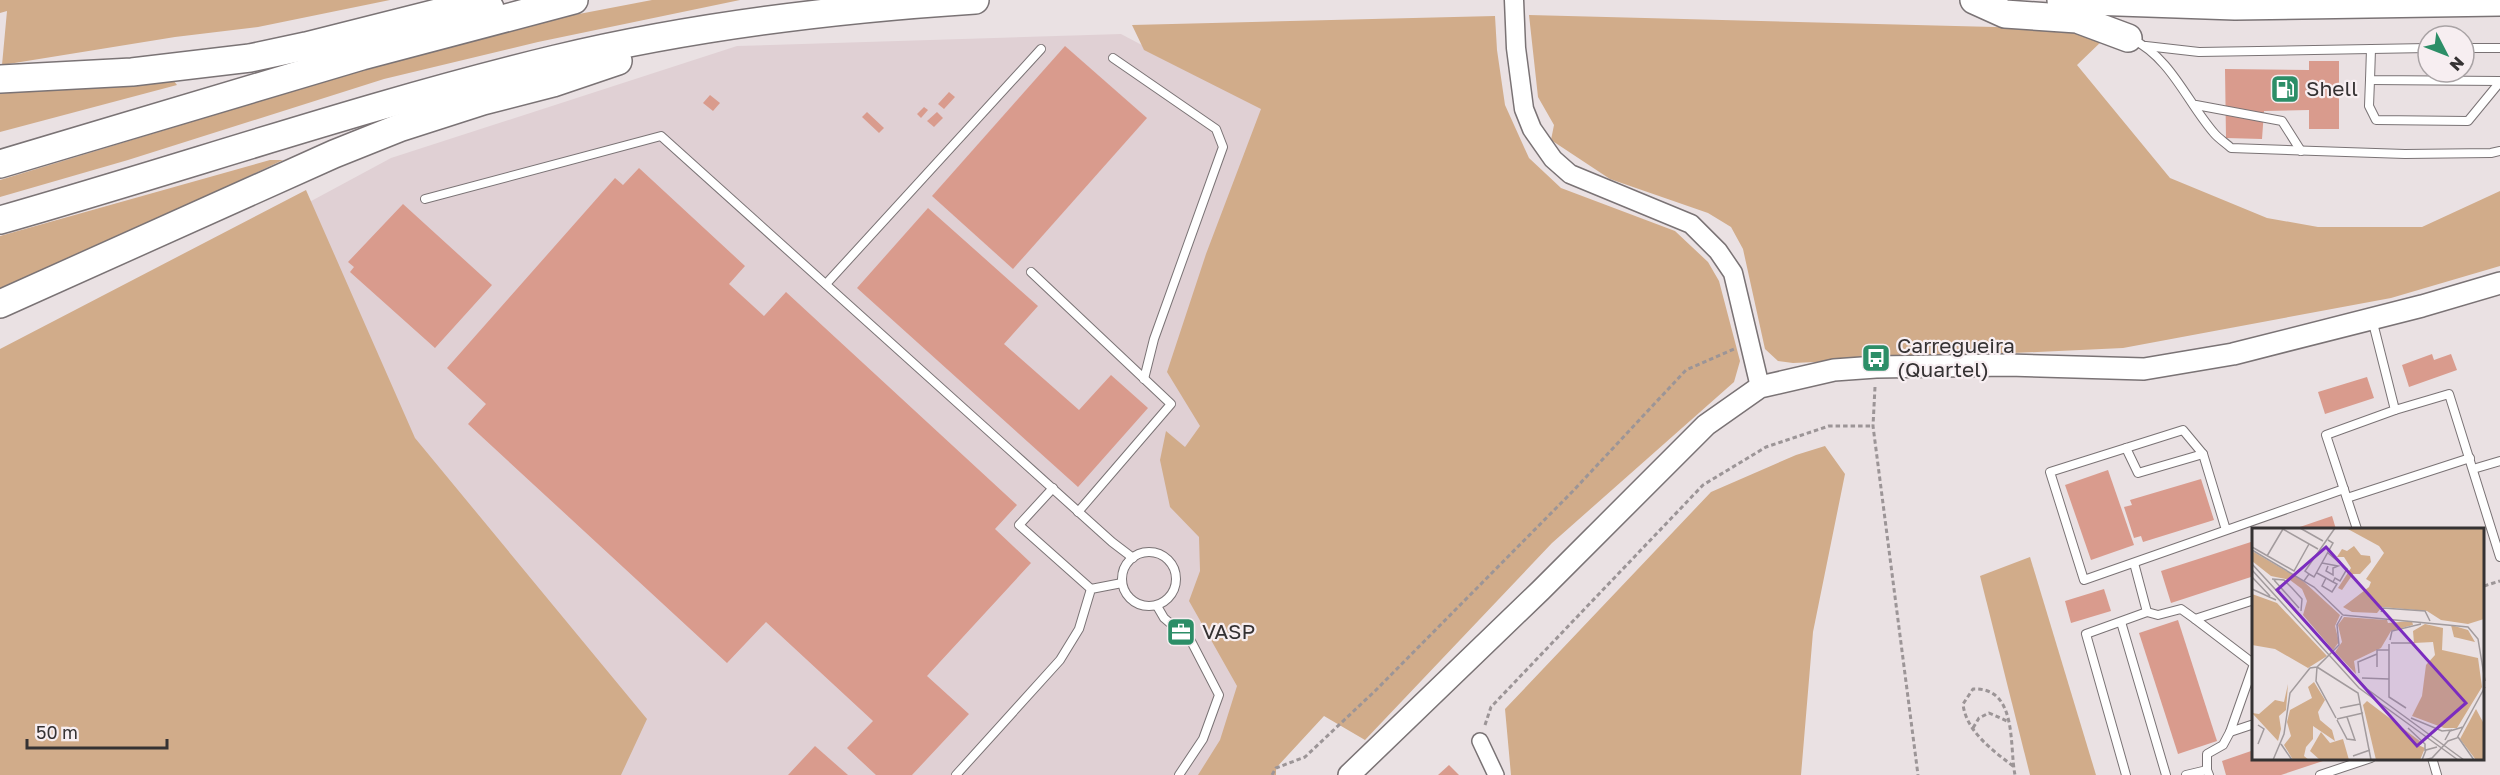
<svg xmlns="http://www.w3.org/2000/svg" width="2500" height="775" font-family="'Golos Text',sans-serif">
	<rect width="100%" height="100%" fill="#eae1e3"/>
	<polygon fill="#e0d0d4" points="1121,34 1261,108 1311,569 1220,775 503,775 263,227 391,158 737,46"/>
	<g fill="#d1ac8a">
		<polygon points="0,0 390,0 258,27 175,37 2,65 7,11 0,13"/>
		<polygon points="652,0 740,0 538,42 384,79 128,160 0,197 0,180 438,47 558,18"/>
		<polygon points="1529,15 2071,29 2104,39 2077,65 2170,178 2267,218 2318,227 2422,227 2500,191 2500,266 2391,298 2123,348 1793,363 1778,361 1765,349 1743,249 1731,227 1708,213 1610,179 1551,140 1554,125 1538,97"/>
		<polygon points="1495,16 1497,50 1505,105 1529,158 1561,188 1675,231 1708,262 1719,281 1740,361 1734,382 1552,543 1365,740 1324,716 1276,768 1276,775 1198,775 1220,740 1237,686 1189,601 1200,571 1199,537 1170,507 1160,460 1166,431 1185,447 1200,426 1167,372 1206,254 1261,109 1144,50 1132,25"/>
		<polygon points="170,76 177,85 0,132 0,85"/>
		<polygon points="270,160 283,160 0,294 0,236"/>
		<polygon points="306,190 415,438 647,719 621,775 0,775 0,349"/>
		<polygon points="1825,446 1845,474 1813,632 1801,775 1511,775 1505,709 1711,492 1796,455"/>
		<polygon points="2030,557 2096,775 2030,775 1980,576"/>
	</g>
	<g fill="#d99b8d">
		<polygon points="1065,46 1147,118 1013,269 932,196"/>
		<polygon points="2309,61 2339,61 2339,129 2309,129 2309,110 2264,111 2262,139 2226,138 2225,69 2309,70"/>
		<polygon points="949,92 955,97 944,109 938,104"/>
		<polygon points="710,95 720,103 713,111 703,103"/>
		<polygon points="924,107 928,110 921,118 917,114"/>
		<polygon points="867,112 884,128 879,133 862,117"/>
		<polygon points="937,112 943,118 934,127 927,121"/>
		<polygon points="639,168 745,266 729,284 764,316 786,292 1017,505 995,529 1031,563 927,676 969,714 912,775 876,775 847,748 873,721 766,622 727,663 468,424 486,404 447,368 615,178 623,185"/>
		<polygon points="403,204 492,285 435,348 350,272 354,267 348,262"/>
		<polygon points="928,208 1038,306 1004,344 1079,410 1111,375 1148,408 1078,487 857,288"/>
		<polygon points="2432,354 2434,360 2451,354 2457,370 2409,387 2402,365"/>
		<polygon points="2367,377 2374,398 2325,414 2318,392"/>
		<polygon points="2108,470 2134,545 2091,560 2065,485"/>
		<polygon points="2201,479 2214,520 2143,542 2141,536 2134,538 2124,507 2132,505 2130,500"/>
		<polygon points="2332,516 2336,529 2294,529"/>
		<polygon points="2254,541 2254,576 2171,603 2161,571"/>
		<polygon points="2104,589 2111,611 2071,623 2065,601"/>
		<polygon points="2178,620 2217,741 2178,754 2139,633"/>
		<polygon points="815,746 848,775 788,775"/>
		<polygon points="2254,750 2254,758 2329,759 2281,775 2226,775 2222,761"/>
		<polygon points="1449,765 1459,775 1438,775"/>
	</g>
	<g fill="none" stroke-linecap="round" stroke-linejoin="round">
		<g stroke="#7a7375" stroke-width="10">
			<g id="service">
				<path d="M2132,39C2171,58 2187,102 2214,133C2219,139 2226,143 2231,148L2405,154L2491,153L2500,151"/>
				<polyline points="2146,46 2199,52 2428,48"/>
				<polyline points="2464,48 2500,48"/>
				<polyline points="2371,49 2370,80 2500,81"/>
				<polyline points="1113,58 1216,129 1223,147 1154,339 1144,379"/>
				<polyline points="2370,80 2369,106 2376,120 2468,121 2500,82"/>
				<polyline points="2196,105 2282,121 2301,151"/>
				<polyline points="425,199 661,136 1112,542 1133,558"/>
				<polyline points="1031,272 1171,404 1078,512"/>
				<polyline points="826,284 1041,49"/>
				<polyline points="2372,319 2395,410 2449,394 2500,557"/>
				<polyline points="2126,448 2138,473 2203,454"/>
				<polyline points="2473,469 2500,461"/>
				<polyline points="1053,488 1019,525 1091,589"/>
				<polyline points="2347,498 2470,458"/>
				<polyline points="2357,529 2326,435 2395,410"/>
				<path d="M2226,530L2203,454L2183,430L2050,472L2084,580C2171,550 2257,519 2344,489"/>
				<circle cx="1149" cy="579" r="27"/>
				<polyline points="2254,600 2195,619 2254,664 2230,732 2254,724"/>
				<polyline points="1157,606 1164,618 1191,641 1219,695 1203,739 1179,775"/>
				<polyline points="2147,612 2158,615 2181,609 2195,619"/>
				<polyline points="2121,622 2166,775"/>
				<polyline points="2432,758 2437,775"/>
				<polyline points="2207,770 2207,754 2223,745 2230,732"/>
				<polyline points="956,775 1060,660 1079,629 1091,589 1122,583"/>
				<polyline points="2126,775 2086,634 2147,612 2134,563"/>
				<polyline points="2186,775 2207,770 2209,775"/>
				<polyline points="2320,775 2371,758"/>
			</g>
		</g>
		<g stroke="#7a7375" stroke-width="18">
			<polyline id="minor" points="1480,741 1496,775"/>
		</g>
		<g stroke="#7a7375" stroke-width="21">
			<polyline id="tertiary" points="1514,0 1516,48 1524,109 1532,129 1553,159 1570,174 1691,224 1718,251 1733,273 1760,387"/>
		</g>
		<g stroke="#7a7375" stroke-width="24">
			<polyline id="secondary" points="1349,775 1541,590 1706,425 1760,387 1834,370 1876,367 2008,365 2144,369 2233,354 2422,306 2500,283"/>
		</g>
		<g stroke="#7a7375" stroke-width="30">
			<g id="motorway">
				<polyline points="1974,0 2005,14 2077,19 2128,38"/>
				<polyline points="2061,0 2235,6 2500,2"/>
				<polyline points="0,79 132,72 250,58 306,46 445,11 490,8"/>
				<polyline points="0,164 362,56 574,0"/>
				<path d="M0,220C186,167 369,104 556,59C693,26 835,9 975,0"/>
				<polyline points="0,304 334,154 399,128 483,101 553,83 618,61"/>
			</g>
		</g>
		<g stroke="#9c9597" stroke-width="3" stroke-dasharray="4.5 3" stroke-linecap="butt">
			<polyline points="1875,387 1873,426 1918,775"/>
			<polyline points="2484,586 2500,581"/>
			<polyline points="1485,725 1491,707 1703,485 1766,447 1829,426 1873,426"/>
			<polyline points="1973,728 1979,718 1989,713 2007,721"/>
			<path d="M2013,766C1992,750 1966,731 1963,704L1973,689C2018,687 2009,746 2015,775"/>
			<polyline points="1272,775 1276,768 1305,757 1376,690 1573,491 1686,370 1734,349"/>
		</g>
		<use href="#service" stroke="#fff" stroke-width="8"/>
		<use href="#minor" stroke="#fff" stroke-width="15"/>
		<use href="#tertiary" stroke="#fff" stroke-width="18"/>
		<use href="#secondary" stroke="#fff" stroke-width="21"/>
		<use href="#motorway" stroke="#fff" stroke-width="27"/>
	</g>
	<defs>
		<g id="fuel-square" transform="scale(1.5)"><rect x="-9" y="-9" width="18" height="18" rx="4" fill="#2c8e67" stroke="#f7eef1"/><path d="M-5.5-6h7V0h2V4h1.3V-2.5L3-4.5l.8-.8L6-3V5H2.5V1h-1V6h-7ZM-4.2-4.7v3.2H.2V-4.7Z" fill="#fff"/></g>
		<g id="bus-square" transform="scale(1.5)"><rect x="-9" y="-9" width="18" height="18" rx="4" fill="#2c8e67" stroke="#f7eef1"/><path d="M-5-6H5V4H4V6H2V4H-2V6H-4V4H-5ZM-3.5-4V0h7V-4ZM-3.5 1.2v1.5H-2V1.2ZM2 1.2v1.5H3.5V1.2Z" fill="#fff"/></g>
		<g id="office-square" transform="scale(1.5)"><rect x="-9" y="-9" width="18" height="18" rx="4" fill="#2c8e67" stroke="#f7eef1"/><path d="M-6-3h4V-5.5h4V-3h4V5H-6ZM-1-4.5V-3h2v-1.5ZM-6 0V1H6V0Z" fill="#fff"/></g>
	</defs>
	<g fill-rule="evenodd">
		<use href="#fuel-square" x="2285" y="89"/>
		<use href="#bus-square" x="1876" y="358"/>
		<use href="#office-square" x="1181" y="632"/>
	</g>
	<g text-anchor="middle" stroke-width="4.5" stroke-linejoin="round" paint-order="stroke">
		<g font-size="21" fill="#353233" stroke="#f7eef1" text-anchor="start">
			<text x="2306" y="96">Shell</text>
			<text x="1897" y="353">Carregueira<tspan x="1897" dy="24">(Quartel)</tspan></text>
			<text x="1202" y="639">VASP</text>
		</g>
	</g>
	<g transform="translate(2252 528)">
		<rect width="232" height="232" fill="#eae1e3"/>
		<path d="M94,0H232V91L216,96L189,92L175,83L130,79L125,85L100,84L91,79L117,59L119,54L114,51L132,25L127,18ZM102,18L109,27L118,28L119,34L108,46H101L90,62L86,60L99,40L92,29H85L90,21L95,23ZM0,23L50,52L88,87L83,98L87,114L81,122L51,87L55,73L50,61L38,52L19,48L0,33ZM0,66L25,75L75,128L56,140L23,121L0,117ZM92,89L135,92L136,95L160,93L161,97L139,103L129,120L102,133L104,146L83,124L90,114L86,97ZM173,96L191,100L190,122L226,130L230,159L205,200H192L160,188L170,168L174,137L183,127L181,114L162,115L161,103ZM199,97L216,102L223,114L202,109ZM62,154L73,172L66,184L68,192L80,202L83,213L61,198V211L54,219L52,228L57,232H41L32,217L39,208L35,194L38,182L60,170L56,159ZM36,156L34,182L27,188L29,201L26,213L0,185L7,186L23,172L32,174ZM115,173L169,214L166,217L173,220L168,232H124L111,177ZM224,181L232,196V232H224L208,211ZM69,204L78,215L91,211L97,232H68L58,223Z" fill="#d1ac8a"/>
		<path fill="none" stroke="#a29b9d" stroke-width="1.5" d="M29,0L66,21M48,0L71,13M0,19L42,43L57,16M0,22L62,59L91,87L216,99L226,111L233,153M76,25L95,41L88,53L83,50L81,54M15,28L31,1M70,35L86,38L81,40V47L74,43L76,38M0,36L115,161L212,232M0,42L107,160L206,232M65,45L74,50L81,54L85,56L80,64L70,58L74,50M57,46L62,49L81,15L76,12M0,49L18,68M20,51L32,52L40,60L50,71L49,83M22,52L47,80M52,53L57,46L53,43L83,0M0,61L24,72M129,84L131,80L173,83L178,93M138,112L140,103L169,96M139,115H162M137,116V169L154,180M65,139L106,165L119,232M65,139L64,153L84,190M125,139V122H137M107,145L106,134L125,126M110,150L137,151M88,180L108,176M159,190L190,203L200,202M85,191L111,185M85,192L95,211L103,212L95,189M6,197L12,201L6,216M156,200L173,216V223M206,209L222,232M193,212L198,203L211,199M29,216L40,232M101,228L118,222M21,232L32,206L38,165L58,140L65,139L87,117L85,97L90,88M170,232L174,222L185,219M172,232L180,230L196,213L205,210L233,159"/>
		<path fill="#7b2cbf" fill-opacity="0.15" stroke="#7b2cbf" stroke-width="3" d="M74,19L214,175L165,218L25,62Z"/>
		<rect width="232" height="232" fill="none" stroke="#353233" stroke-width="3"/>
	</g>
	<g transform="translate(2446 54) rotate(132)"><circle r="28" fill="#f7eef1" stroke="#a9a3a5" stroke-width="1.5"/>
	<path d="M0-4.5L10 22L0 15L-10 22Z" fill="#2c8e67"/>
	<text y="-9" font-size="16" font-weight="bold" text-anchor="middle" fill="#353233">N</text>
	</g>
	<path d="M27 739v9h140v-9" fill="none" stroke="#353233" stroke-width="3"/>
	<text x="36" y="739" font-size="18" fill="#353233" stroke="#f7eef1" stroke-width="4.5" paint-order="stroke">50 m</text>
</svg>
